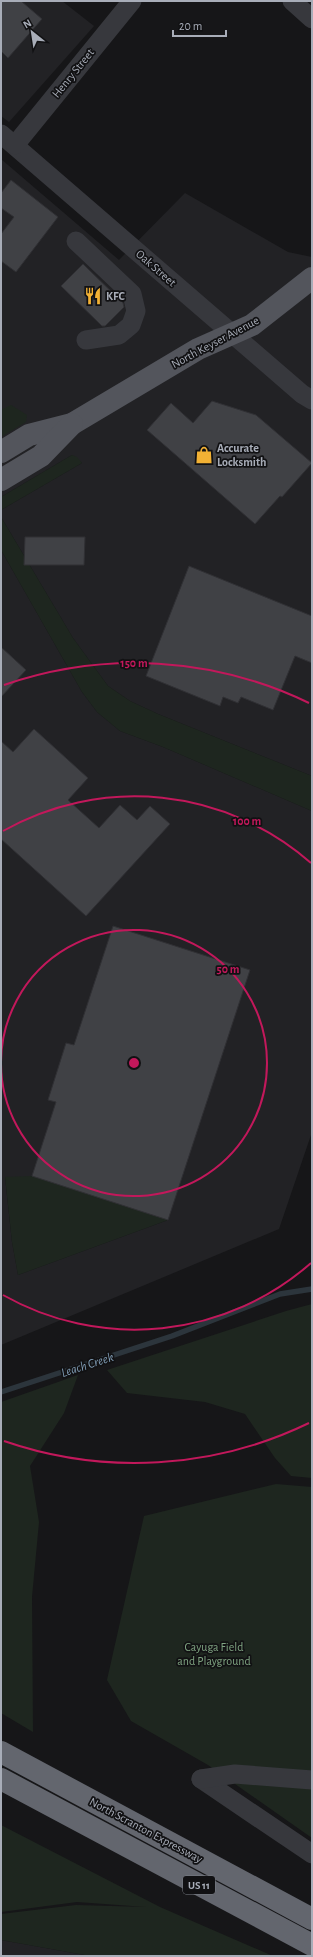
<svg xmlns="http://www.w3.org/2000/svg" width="313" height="1957" font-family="'Alegreya Sans',sans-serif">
	<rect width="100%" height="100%" fill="#161618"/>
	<g fill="#222225" fill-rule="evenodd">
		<polygon points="1,1 62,1 94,26 9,122 1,116"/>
		<polygon points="1,159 119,260 185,193 288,252 312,257 312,776 158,714 130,701 108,686 73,638 1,517 1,510 82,463 72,455 1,497"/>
		<path d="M1,550L82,692L97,712L120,731L163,747L312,811V1132L279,1229L1,1345ZM5,1177L168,1220L18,1275L12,1242Z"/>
		<polygon points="1,1940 90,1956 1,1956"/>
	</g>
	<g fill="#1e261f">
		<polygon points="11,405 27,415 26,422 1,437 1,410"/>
		<polygon points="72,455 77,457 82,463 1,510 1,497"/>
		<polygon points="1,517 73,638 108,686 130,701 158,714 312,776 312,811 163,747 120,731 97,712 82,692 1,550"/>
		<polygon points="32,1176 168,1220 18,1275 12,1242 5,1177"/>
		<polygon points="312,1304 312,1478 291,1476 275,1458 245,1414 205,1402 127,1393 107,1370 286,1311"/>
		<polygon points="78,1375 64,1413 30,1466 39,1522 32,1597 33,1732 1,1713 1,1402"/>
		<polygon points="276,1484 312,1487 312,1838 208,1765 131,1721 107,1680 144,1516"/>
		<polygon points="1,1825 160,1907 273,1956 90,1956 1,1940 1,1914 76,1905 146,1907 77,1902 1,1912"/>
	</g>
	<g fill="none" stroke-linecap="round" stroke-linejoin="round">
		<polyline stroke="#2c353c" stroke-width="5.5" points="1,1392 172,1336 280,1294 312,1289"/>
	</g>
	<g fill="#404145" stroke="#303034">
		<polygon points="1,1 21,1 42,19 8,58 1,51"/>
		<polygon points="11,180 58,217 16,272 1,261 1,234 14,217 1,208 1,193"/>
		<polygon points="83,264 123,303 124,307 105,326 102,326 61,286"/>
		<polygon points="212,401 256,415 312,463 282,497 280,496 255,524 147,430 171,403 193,423"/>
		<polygon points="25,537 85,537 84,565 24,565"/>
		<polygon points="189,566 312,616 312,663 295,656 273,710 241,697 238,703 223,697 220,706 146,676"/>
		<polygon points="1,647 26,670 1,697"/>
		<polygon points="34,729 88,778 68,800 99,828 120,805 137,820 150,806 170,824 86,916 1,839 1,741 13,752"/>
		<polygon points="113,926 250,970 168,1220 32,1176 56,1102 48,1100 66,1043 74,1045"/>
	</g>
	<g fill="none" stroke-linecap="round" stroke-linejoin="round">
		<g stroke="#37383d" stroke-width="19">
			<polyline points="292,1 312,19"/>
			<polyline points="1,134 302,394 312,400"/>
			<polyline points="15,145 132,1"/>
			<polyline points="76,241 132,294 136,311 131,325 119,335 86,340"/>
			<polyline points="201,1779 312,1854"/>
			<polyline points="201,1779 235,1774 312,1780"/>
		</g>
		<g stroke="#53555c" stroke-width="22">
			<polyline points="1,452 29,435 72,424 198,349 252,325 312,278"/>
			<polyline points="1,480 41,456 72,424"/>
		</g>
		<g stroke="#63666e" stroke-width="22">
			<polyline points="1,1752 312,1919"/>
			<polyline points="1,1779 312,1945"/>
		</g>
	</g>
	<g fill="none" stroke="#c2185b" stroke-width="2">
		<path d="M1 1062A133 133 0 1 1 1 1064"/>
		<path d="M311 1263A267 267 0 0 1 3 1295M3 831A267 267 0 0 1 311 863"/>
		<path d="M309 1423A400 400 0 0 1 4 1441M4 685A400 400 0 0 1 309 703"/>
	</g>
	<defs>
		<g id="restaurant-bare" transform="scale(1.38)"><path d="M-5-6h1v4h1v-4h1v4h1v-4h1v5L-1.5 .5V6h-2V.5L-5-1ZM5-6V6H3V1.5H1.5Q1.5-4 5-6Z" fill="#f2b134" stroke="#111113" stroke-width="2.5" paint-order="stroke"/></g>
		<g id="shop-bare" transform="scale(1.38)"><path d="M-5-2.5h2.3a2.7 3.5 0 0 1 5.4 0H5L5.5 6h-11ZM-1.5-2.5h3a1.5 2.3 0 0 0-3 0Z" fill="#f2b134" stroke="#111113" stroke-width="2.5" paint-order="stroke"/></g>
	</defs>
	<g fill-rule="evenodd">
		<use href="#restaurant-bare" x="93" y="296"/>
		<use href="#shop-bare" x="204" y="455"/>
	</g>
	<g text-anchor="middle" stroke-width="3.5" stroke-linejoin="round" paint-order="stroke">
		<rect fill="#111113" stroke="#7b7e86" stroke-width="1" x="183" y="1876" width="32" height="18" rx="3"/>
		<g font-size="11" font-weight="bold" fill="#a8adb8">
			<text x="199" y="1889">US 11</text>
		</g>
		<g font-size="12" fill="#a8adb8" stroke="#111113">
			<text transform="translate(73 73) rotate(-51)" y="4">Henry Street</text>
			<text transform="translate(156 268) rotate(41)" y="4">Oak Street</text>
			<text transform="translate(215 342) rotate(-28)" y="4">North Keyser Avenue</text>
			<text transform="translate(146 1830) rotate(28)" y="4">North Scranton Expressway</text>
		</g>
		<g font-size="12" font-weight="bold" fill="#a8adb8" stroke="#111113" text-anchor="start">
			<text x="106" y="300">KFC</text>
			<text x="217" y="452">Accurate<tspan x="217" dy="14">Locksmith</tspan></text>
		</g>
		<g font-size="12" fill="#7fa381" stroke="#111113">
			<text x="214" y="1651">Cayuga Field<tspan x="214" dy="14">and Playground</tspan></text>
		</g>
		<g font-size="13" font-style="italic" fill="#7f9bb3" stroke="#111113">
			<text transform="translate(87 1364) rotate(-18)" y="5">Leach Creek</text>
		</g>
	</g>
	<circle cx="134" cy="1063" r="6" fill="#c2185b" stroke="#111113" stroke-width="2"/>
	<g font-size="12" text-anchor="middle" font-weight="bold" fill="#c2185b" stroke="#111113" stroke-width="3.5" stroke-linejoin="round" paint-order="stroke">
		<text x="134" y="667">150 m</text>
		<text x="247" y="825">100 m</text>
		<text x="228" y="973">50 m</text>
	</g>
	<rect width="313" height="1957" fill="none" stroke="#a8adb8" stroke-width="4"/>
	<g transform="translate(32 32) rotate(330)" stroke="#111113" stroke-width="3" paint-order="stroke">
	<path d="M0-3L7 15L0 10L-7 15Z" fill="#a8adb8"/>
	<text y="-6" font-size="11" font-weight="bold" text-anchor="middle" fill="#a8adb8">N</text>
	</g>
	<path d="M173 30v6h53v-6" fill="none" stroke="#a8adb8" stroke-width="2"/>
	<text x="179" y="30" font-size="12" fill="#a8adb8" stroke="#111113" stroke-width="3" paint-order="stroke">20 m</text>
</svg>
